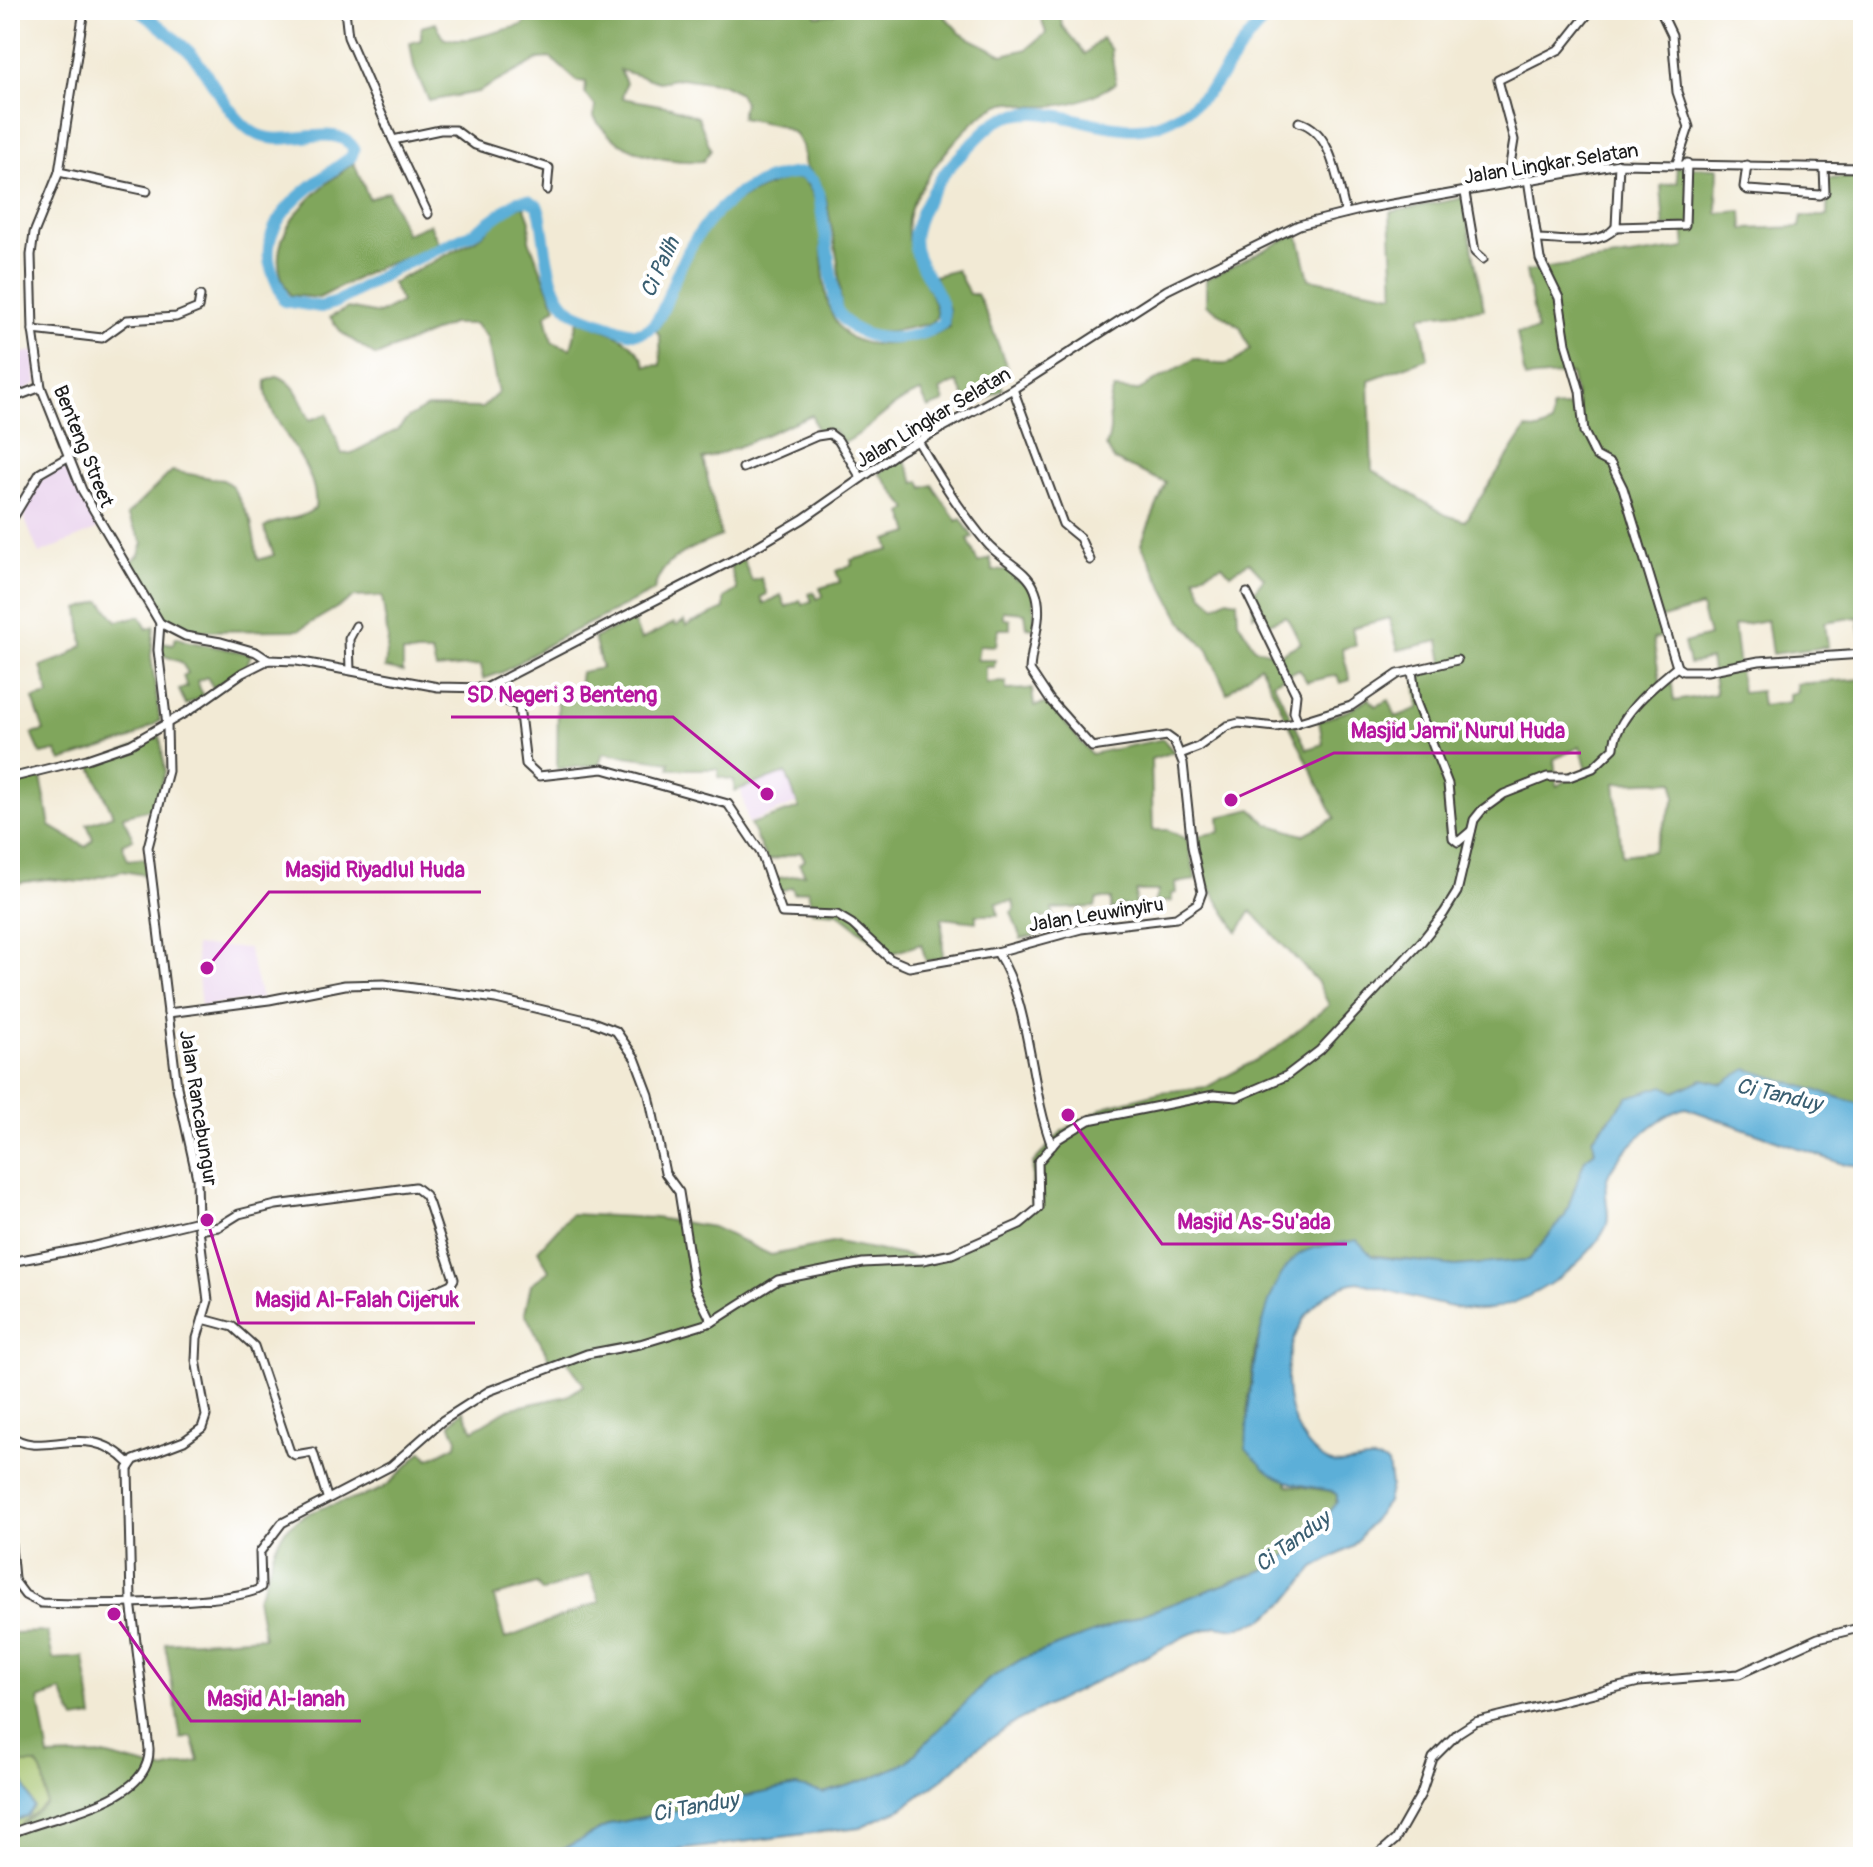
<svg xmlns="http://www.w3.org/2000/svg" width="1873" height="1867" font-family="Pangolin,sans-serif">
	<rect width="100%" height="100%" fill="#fff"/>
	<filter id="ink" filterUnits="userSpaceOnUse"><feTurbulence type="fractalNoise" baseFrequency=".0125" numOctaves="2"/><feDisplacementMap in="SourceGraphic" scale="16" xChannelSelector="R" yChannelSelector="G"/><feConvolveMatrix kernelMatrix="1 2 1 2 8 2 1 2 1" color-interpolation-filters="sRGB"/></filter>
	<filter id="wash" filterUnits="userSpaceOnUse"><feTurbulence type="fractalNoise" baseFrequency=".006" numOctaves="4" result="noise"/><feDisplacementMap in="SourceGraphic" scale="32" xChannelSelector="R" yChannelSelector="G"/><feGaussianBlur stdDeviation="1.8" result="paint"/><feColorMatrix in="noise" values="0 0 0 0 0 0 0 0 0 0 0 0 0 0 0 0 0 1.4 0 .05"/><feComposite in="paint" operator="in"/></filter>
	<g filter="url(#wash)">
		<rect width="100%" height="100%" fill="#f2ead5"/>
		<g fill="#e9d2ed">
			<polygon points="34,351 37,383 21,392 10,355"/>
			<polygon points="65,462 98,529 39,554 24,517 26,508 33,486"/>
			<polygon points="786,773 797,803 748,823 741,789"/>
			<polygon points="195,946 248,948 261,999 201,1006"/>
		</g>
		<path fill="#a1c068" stroke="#5e6e42" stroke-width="2" d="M10,1758L15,1764H37C47,1777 45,1789 46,1804L10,1833V1823L27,1816L34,1807L21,1782L10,1781Z"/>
		<g fill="#80a65c" stroke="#4e613c" stroke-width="2" fill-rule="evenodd">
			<path d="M531,10H814L817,16L834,14L833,10H939L961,34L1003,55L1027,49L1046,33L1038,10H1060L1062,26L1085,54L1102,38L1111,50L1116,83C1090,100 1060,109 1029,106C1023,105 1016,101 1011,102C977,103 919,181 910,211C907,220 907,232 909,242C913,268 934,289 937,316L932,323L890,332L870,333L854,326L841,310L838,262L826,199L820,184L805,166L802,146L794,133L778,125L741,118L744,102L738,92L722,84L681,78L659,82L620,70L626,83L622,98L671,107L698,117L711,150L703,161C664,163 616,153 594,117L595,106L585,93L586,82L577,81L551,58L539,59L478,92L429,101L414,68L410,43L421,40V27L436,23L444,39H470L523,25Z"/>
			<path d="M354,163L369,199L388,191L406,234L430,224L440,246L379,267L319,298L290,295C254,239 312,192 354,163Z"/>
			<path d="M1676,167L1718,168L1717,213L1742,211L1743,229L1800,227L1802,216H1827L1828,179L1863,176V646L1858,617L1825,622L1828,647L1772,654L1767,620L1734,626L1742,693L1760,691L1762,706L1789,702V694L1797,692L1796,684L1863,679V1105L1747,1070L1722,1084L1703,1079L1675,1092L1628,1097L1593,1137L1595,1151L1585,1159L1565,1216L1529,1260L1455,1266L1371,1255L1266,1314L1255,1350L1247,1413L1288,1485L1332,1491L1337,1495C1337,1522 1289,1554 1269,1568L1022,1659L988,1680L907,1762L872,1778L823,1793L796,1786L611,1824L547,1857H10V1833L46,1804C45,1789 47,1777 36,1764H15L10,1757V1633L47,1632L53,1659L84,1657L93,1717L75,1720L61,1691L39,1699L49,1757L104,1755L163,1770L199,1761L192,1737L181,1739L165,1643L264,1637L257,1598C271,1577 268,1551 285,1531C310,1502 350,1505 381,1489C395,1481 409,1463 422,1451L429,1459L456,1445L457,1438L450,1424L463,1410L473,1430L508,1409L567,1396L584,1385L566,1359L552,1364L525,1313L531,1284L549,1271L538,1250L571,1214L655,1218L713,1227L771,1255L837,1242L918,1258L946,1254L1031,1212L1033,1163L1062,1131L1107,1106L1161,1092L1207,1087L1274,1050L1329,1005L1317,981L1251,911L1238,932L1204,879L1196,836L1220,832L1219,817L1252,809L1268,824L1303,835L1335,818L1260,665L1227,693L1208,650L1180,619L1141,544L1166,483L1114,460L1106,446C1116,421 1103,415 1114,389L1137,391L1194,359C1219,365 1232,370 1250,349L1240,327L1206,304V279L1298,233L1309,279L1394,294L1390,212L1463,198L1484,309L1421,316L1428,358L1369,380L1372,470L1446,515L1465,521L1526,429L1539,430L1552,424V408L1578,406L1571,374L1525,378L1517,333L1537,331L1526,271L1685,248L1683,225L1664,227L1661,186L1678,182ZM1249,562L1264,578L1253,592V615L1262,612L1267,624L1286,616L1301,643L1278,655L1255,648L1238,621L1237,601L1227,599L1215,606L1203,595L1195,577L1222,565L1230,574ZM1701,607L1709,636L1684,643L1689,664L1710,659L1716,694L1674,701L1671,676L1661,685L1653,639L1662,637L1659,619ZM1389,618L1398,650L1439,641L1443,663L1425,671L1416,682L1419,708L1396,717L1389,700L1375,706L1369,698L1350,710L1319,721L1323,744L1307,749L1273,682L1299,669L1307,682L1337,675L1340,683L1350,680L1342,649L1356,645L1352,628ZM1580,747L1587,769L1557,786L1554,759ZM1674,781L1675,799L1653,851L1622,855L1615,783ZM590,1574L600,1602L505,1639L494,1597L537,1584L542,1592Z"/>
			<path d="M788,179H801C846,211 787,354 890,344C912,342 929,338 949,327V309L934,276L957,270L969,294H977C991,320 997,345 1009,372L998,378L1003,389L970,408L957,382L940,390L944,402L928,408L921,392C889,402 872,430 844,443L834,431L817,432L812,415C774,429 741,449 703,459L721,536C693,548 661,557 654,591L554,641L503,672L483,679L481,665L436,669L432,653H403V672L385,668L388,639L382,596L355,597L299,630L191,631L177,628L165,619L130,563L139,555L143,543L127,515L172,471L223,480L232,486L251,521L258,560L274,555L264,528C280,516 299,522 315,508C320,460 261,421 266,381L278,376C298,384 301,403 310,420L327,414L342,454L352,453L397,430L408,418L427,407L482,408L498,393L487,337L475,324H452L376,356L342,333L330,317L348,308L379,314L401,302L392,283L479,238L506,212L524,205L530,221L529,240L556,307L546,315L552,342L571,349L578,320C605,330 636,337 646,366L661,365L660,337L656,330C668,316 672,296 679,279C702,221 728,198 788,179Z"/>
			<polygon points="903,456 915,483 920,481 923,488 932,485 957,521 961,519 973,537 968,539 978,563 990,558 993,571 1014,569 1015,580 1026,581 1034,593 1035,628 1027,627 1025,613 1003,611 1003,618 1010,620 1010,629 998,629 996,646 979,645 977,660 995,660 994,667 986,667 986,683 1006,682 1006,690 1032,689 1034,706 1049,703 1091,754 1163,739 1174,752 1151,759 1153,830 1168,830 1187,839 1196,880 1175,883 1176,893 1171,894 1172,901 1154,903 1158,891 1136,891 1135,908 1120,905 1111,910 1111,899 1097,899 1095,907 1052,909 1054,917 1037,919 1043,934 1021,939 1011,912 1015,910 1013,901 996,903 998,915 976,915 976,922 942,918 943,959 926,961 921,944 890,954 838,913 812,911 808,890 794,893 792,887 778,892 772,879 805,874 799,864 805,860 801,852 767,861 750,824 799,808 786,773 734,791 734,780 718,777 718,769 669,769 670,762 603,753 599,765 557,769 558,696 578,693 581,672 602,668 594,638 633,620 641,640 674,623 676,626 684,621 686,626 724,609 724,598 737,590 730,566 743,559 752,581 761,578 767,594 761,597 764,604 781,595 786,607 800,600 803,604 812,601 809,594 814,592 817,599 823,596 820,588 840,582 836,571 852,565 851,560 890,550 887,540 910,533 903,513 908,509 879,473"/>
			<polygon points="101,601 117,621 140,616 147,629 154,626 151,656 160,721 128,740 61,761 56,751 41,754 32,734 44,731 33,699 49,695 41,666 66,657 83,645 79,609"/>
			<polygon points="176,637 186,641 251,654 247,665 213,688 207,677 197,681 203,696 186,705 179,690 187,687 183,676 188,673 181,662 162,655 162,642 173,644"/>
			<polygon points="160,736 165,772 154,808 123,816 133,839 122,844 128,860 145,858 146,875 122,871 80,882 47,879 10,884 10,783 41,777 50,826 86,847 93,839 87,824 113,815 91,765"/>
		</g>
		<g fill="#5cafd8" stroke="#3c667a" stroke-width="2">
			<path d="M1747,1069L1863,1105V1166L1843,1164L1686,1108C1662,1112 1614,1155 1607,1179C1602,1194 1612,1213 1606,1227C1587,1267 1516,1314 1471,1310C1434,1306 1395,1291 1358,1282C1282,1294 1262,1414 1323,1459C1344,1473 1366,1451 1388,1464L1391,1485L1387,1502L1352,1547L1314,1568L1287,1601L1264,1619L1235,1629L1216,1626L1188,1635L1017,1721L974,1750L944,1778L899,1810L860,1827L624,1857H547L611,1824L796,1786L824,1793L872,1778L907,1762L988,1680L1022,1659L1269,1568L1301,1545L1337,1502V1495L1332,1491C1289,1482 1275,1485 1246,1448C1248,1401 1258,1277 1303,1252C1318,1245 1341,1244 1357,1240L1372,1256L1455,1266L1529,1260L1565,1216L1585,1159L1595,1151L1593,1138L1628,1097L1663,1086L1675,1092L1703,1079L1722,1084Z"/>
			<polygon points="10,1781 24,1783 34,1807 27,1816 10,1823"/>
		</g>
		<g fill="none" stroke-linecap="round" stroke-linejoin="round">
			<path stroke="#5cafd8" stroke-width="12" d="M139,10C158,25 179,40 195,58C213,81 228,114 251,131C282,153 336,118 354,149L351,157C319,181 264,211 269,259C270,272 280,288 284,301L321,307L337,302L394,269L475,232L518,201L528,200L537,205L540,213C546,242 546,293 572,311C584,318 600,322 613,327C626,332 640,338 652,326C664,314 669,291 676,276C699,221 739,177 802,173L813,181L819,193L836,308C854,346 911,345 943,323C948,290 908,265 915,232C921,204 942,173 962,154C973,144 985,128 998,121C1050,94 1113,147 1167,121C1228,92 1228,48 1276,10"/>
		</g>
	</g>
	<g filter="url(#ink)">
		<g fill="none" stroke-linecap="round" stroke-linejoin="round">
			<g stroke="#3c3b38" stroke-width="11">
				<g id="minor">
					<polyline points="84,10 59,172 34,233 31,255 33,330 41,387 82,490 160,623 185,636 221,642 256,652 268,660"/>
					<polyline points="345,10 348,37 393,140 440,130 455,130 475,145 549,168 547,190"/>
					<polyline points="1660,10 1672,35 1677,92 1689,127 1677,163"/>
					<path d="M1299,122C1333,131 1337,183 1346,213"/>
					<polyline points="393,140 428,214"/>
					<polyline points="1619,164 1616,227 1685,225 1687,163"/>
					<polyline points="1747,165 1744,187 1748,190 1820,195 1825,192 1824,168"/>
					<polyline points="1862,168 1863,151"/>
					<polyline points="59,172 147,191"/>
					<polyline points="1528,179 1540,259 1559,298 1566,344 1580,391 1584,432 1596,456 1611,464 1623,488 1677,667 1683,671 1707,671 1759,661 1863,654"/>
					<polyline points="1507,183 1514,140 1498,80 1560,49 1591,10"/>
					<polyline points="1465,193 1475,252 1483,259"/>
					<path d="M1537,239C1561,239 1599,248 1616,227"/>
					<polyline points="33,330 102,338 127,320 176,317 198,308 200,296"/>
					<polyline points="1013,389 1063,524 1080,538 1090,560"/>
					<polyline points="10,399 41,387"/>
					<path d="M918,441C938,476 961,512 987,543C1001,560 1027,569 1035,590C1045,615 1031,645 1030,670L1050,700L1092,747L1167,736L1174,741L1183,763L1192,847L1202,892L1198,903L1176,918L1081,929L997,952"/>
					<polyline points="743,468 817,436 830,434 838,440 861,478"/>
					<polyline points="10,523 40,473 68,457"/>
					<polyline points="1247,593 1296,694 1294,712 1298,722"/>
					<polyline points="350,670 349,639 356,626"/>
					<polyline points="1412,671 1416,702 1448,784 1453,838 1458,842 1471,831"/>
					<path d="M479,690L519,706L526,764L539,776L603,769L728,804L761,853L782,913L837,915L852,924L890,959L909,967L997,952C1031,1004 1029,1086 1052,1146"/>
					<polyline points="1180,754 1198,747 1227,726 1239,723 1276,727 1296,723 1351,706 1398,674 1457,660"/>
					<polyline points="10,778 87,759 131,744 190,710 242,673 268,660 297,661 438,687 486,688 737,558 803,519 900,451 1013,389 1167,290 1299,225 1364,209 1619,164 1863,168"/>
					<polyline points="168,1013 269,1000 345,985 384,984 496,999 590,1021 616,1031 635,1058 649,1095 665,1173 679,1192 694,1286 712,1322"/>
					<polyline points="199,1230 218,1227 239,1214 276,1205 415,1187 425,1195 429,1204 454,1279 451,1284 420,1298"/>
					<polyline points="10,1262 91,1247 198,1221"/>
					<polyline points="203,1319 233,1327 254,1346 290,1452 295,1455 313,1452 327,1497"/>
					<path d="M10,1435C41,1462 86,1417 130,1464"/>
					<polyline points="10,1535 14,1578"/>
					<path d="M10,1575L25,1595L41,1603C72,1605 247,1604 261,1587L260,1552L282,1523L391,1466L442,1421L489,1391L587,1354L640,1344L712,1322L778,1280L863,1263L923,1260L952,1254L1020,1224L1039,1208L1038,1162L1058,1139L1089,1120L1214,1095L1237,1097L1286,1076L1320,1050L1422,941L1444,913L1457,892L1474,820L1482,810L1504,794L1547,777H1569L1593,768L1614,748C1615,717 1655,685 1677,667"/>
					<path d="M10,1834C49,1815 151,1804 149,1749L131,1601L128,1469L134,1460L184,1441L202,1428L206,1416L196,1360L197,1338L208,1301L198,1221L197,1178L177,1087L148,847L168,771L167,725L158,650L160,623"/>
					<polyline points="1375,1857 1395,1840 1421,1794 1433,1758 1458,1733 1475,1722 1639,1682 1739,1674 1818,1638 1863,1627"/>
				</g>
			</g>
			<use href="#minor" stroke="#fff" stroke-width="7"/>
		</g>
	</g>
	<g text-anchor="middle" stroke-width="8" stroke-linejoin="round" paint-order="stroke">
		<g font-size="20" fill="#1c1c1c" stroke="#fff">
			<text transform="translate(1551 163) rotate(-9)" y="7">Jalan Lingkar Selatan</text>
			<text transform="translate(933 417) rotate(-31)" y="7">Jalan Lingkar Selatan</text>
			<text transform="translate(84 446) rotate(68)" y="7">Benteng Street</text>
			<text transform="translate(1096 914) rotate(-9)" y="7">Jalan Leuwinyiru</text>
			<text transform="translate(199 1108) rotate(81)" y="7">Jalan Rancabungur</text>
		</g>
		<g font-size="22" font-style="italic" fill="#395e71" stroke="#fff">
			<text transform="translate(659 267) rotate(-65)" y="8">Ci Palih</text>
			<text transform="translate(1779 1094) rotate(13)" y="8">Ci Tanduy</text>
			<text transform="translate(1292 1541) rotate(-36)" y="8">Ci Tanduy</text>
			<text transform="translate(695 1806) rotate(-10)" y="8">Ci Tanduy</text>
		</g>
	</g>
	<path fill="none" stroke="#b5179e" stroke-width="3" d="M767 794L673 717H451M1231 800L1334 753H1581M207 968L269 892H481M1068 1115L1162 1244H1347M207 1220L239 1323H475M114 1614L191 1721H361"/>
	<g fill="#b5179e" stroke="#fff" stroke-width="3">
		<circle cx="767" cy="794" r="8"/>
		<circle cx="1231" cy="800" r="8"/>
		<circle cx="207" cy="968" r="8"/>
		<circle cx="1068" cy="1115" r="8"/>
		<circle cx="207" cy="1220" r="8"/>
		<circle cx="114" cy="1614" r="8"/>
	</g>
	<g font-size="22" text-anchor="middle" font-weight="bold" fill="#b5179e" stroke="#fff" stroke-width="8" stroke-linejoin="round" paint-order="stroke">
		<text x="562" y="702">SD Negeri 3 Benteng</text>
		<text x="1458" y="738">Masjid Jami' Nurul Huda</text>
		<text x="375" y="877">Masjid Riyadlul Huda</text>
		<text x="1254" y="1229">Masjid As-Su'ada</text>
		<text x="357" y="1307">Masjid Al-Falah Cijeruk</text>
		<text x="276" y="1706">Masjid Al-Ianah</text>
	</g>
	<rect width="1873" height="1867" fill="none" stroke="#fff" stroke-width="40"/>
</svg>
